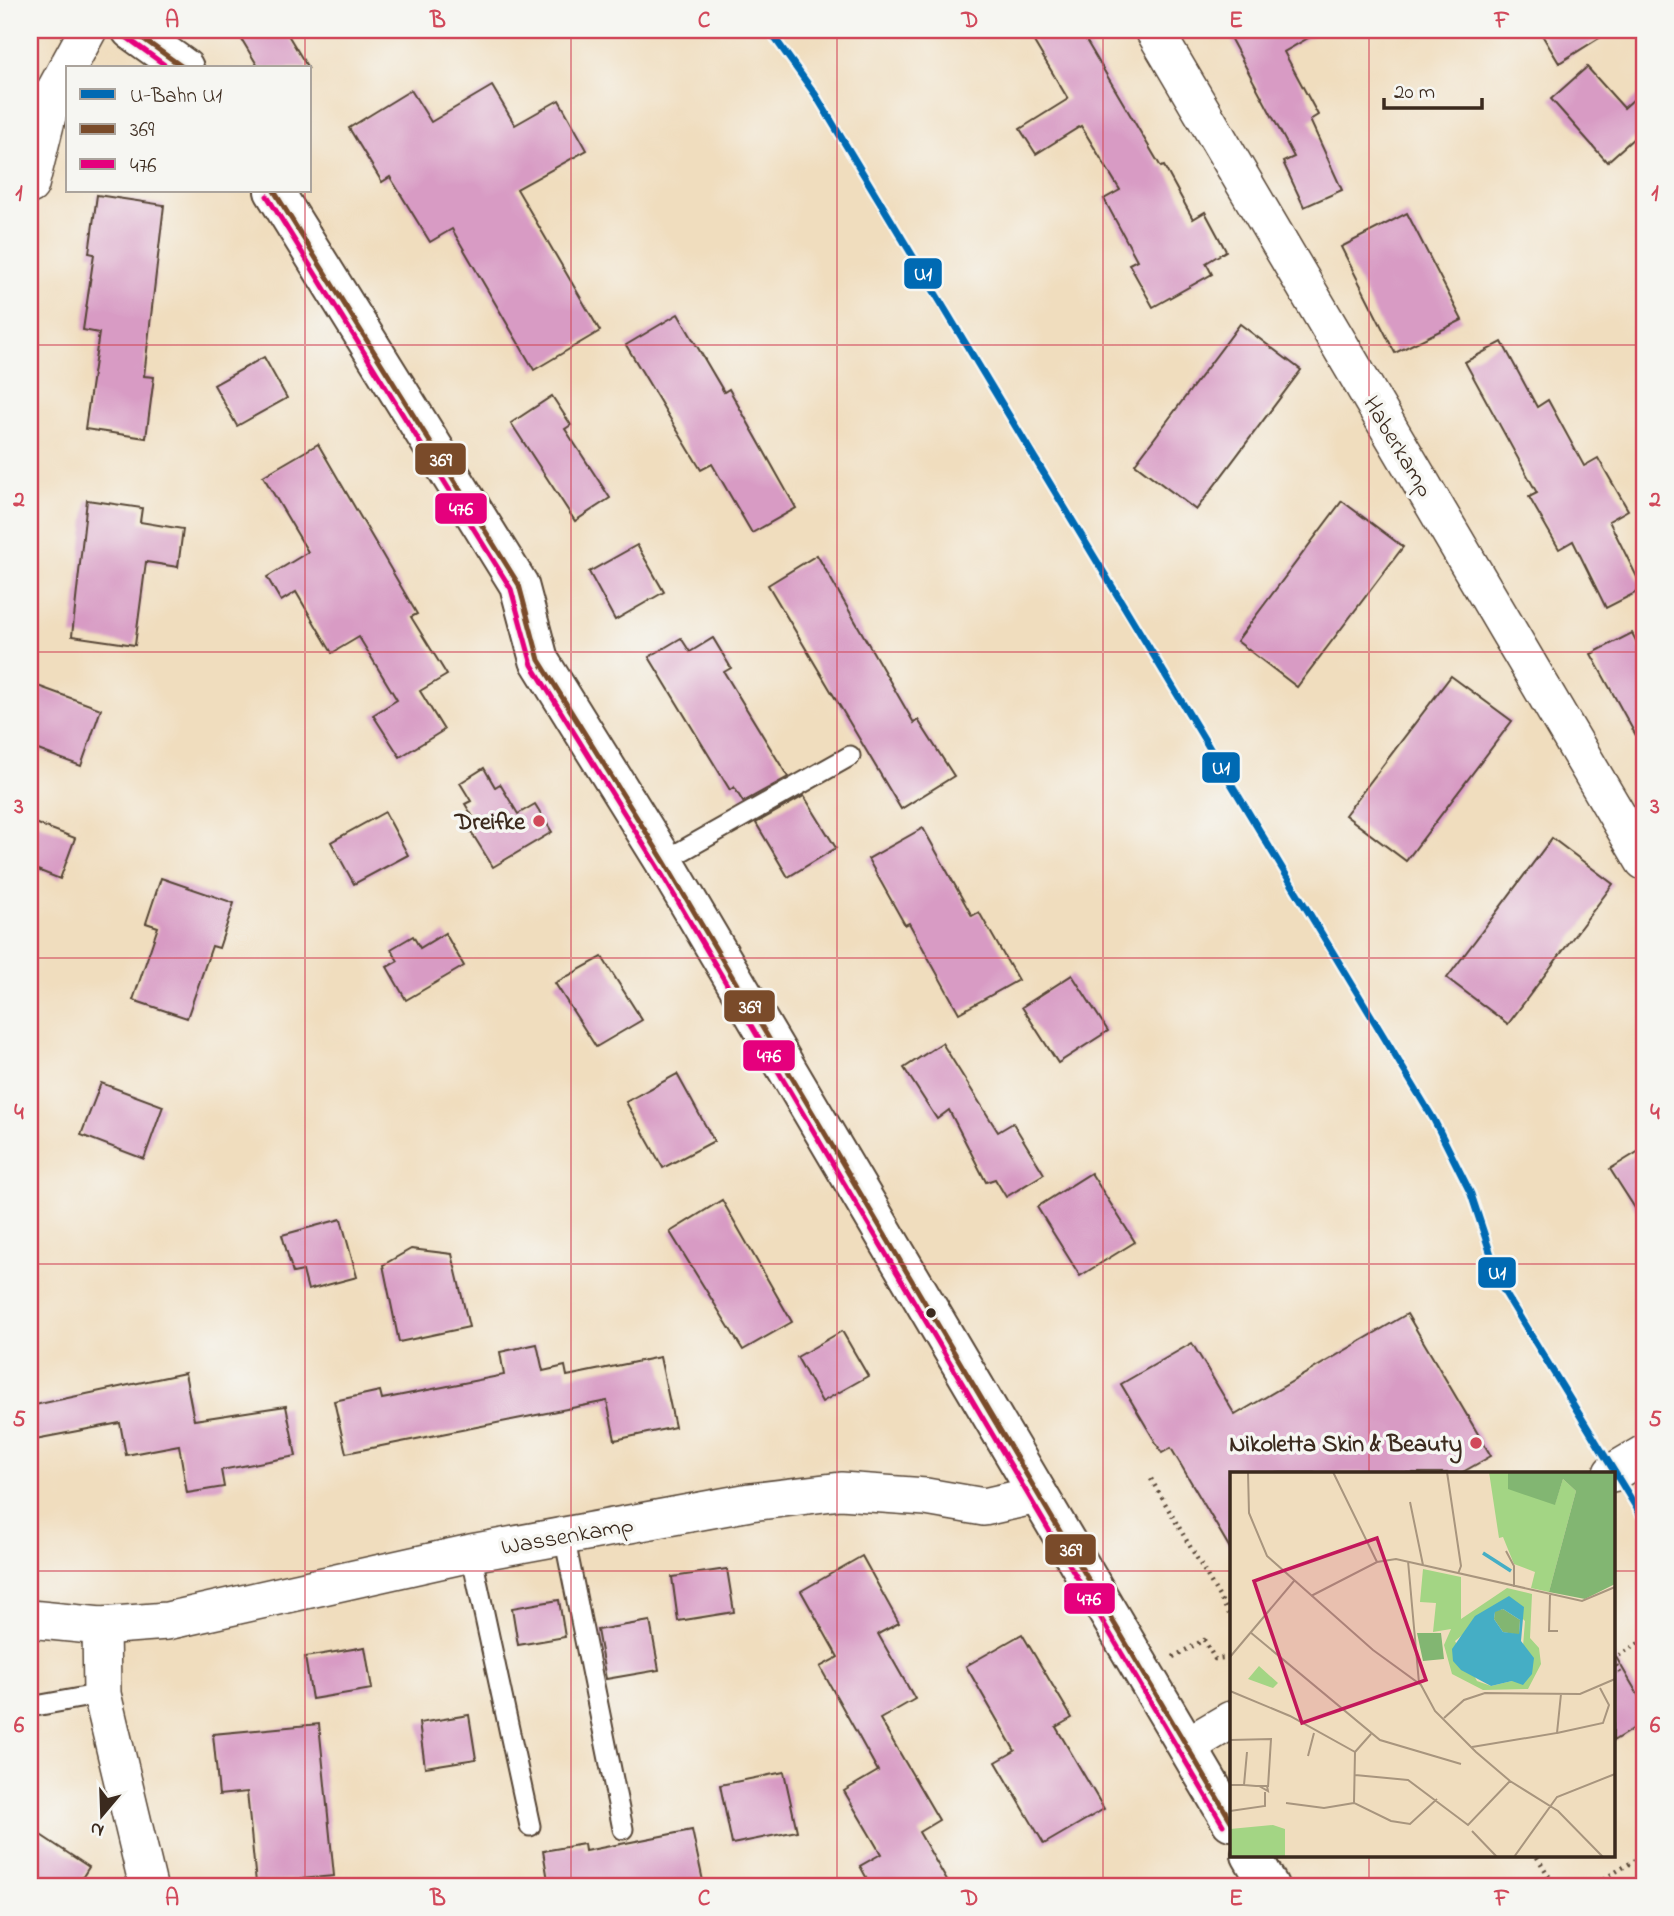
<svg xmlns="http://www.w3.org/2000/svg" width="1674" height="1916" font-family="'Indie Flower',sans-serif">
	<rect width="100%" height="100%" fill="#f6f6f2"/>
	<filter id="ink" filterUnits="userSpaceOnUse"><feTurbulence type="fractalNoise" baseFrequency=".0143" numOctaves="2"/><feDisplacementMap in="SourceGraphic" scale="14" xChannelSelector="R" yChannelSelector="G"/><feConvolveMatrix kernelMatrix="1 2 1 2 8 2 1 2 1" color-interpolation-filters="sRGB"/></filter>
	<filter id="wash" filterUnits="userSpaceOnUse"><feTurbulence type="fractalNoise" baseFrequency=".00686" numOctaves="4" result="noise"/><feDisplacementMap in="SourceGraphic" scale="28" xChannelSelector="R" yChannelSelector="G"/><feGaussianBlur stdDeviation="1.57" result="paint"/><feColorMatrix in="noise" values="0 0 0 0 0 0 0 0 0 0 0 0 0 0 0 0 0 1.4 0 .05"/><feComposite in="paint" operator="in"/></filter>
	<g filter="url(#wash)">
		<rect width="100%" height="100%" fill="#f0ddbe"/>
		<g id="blocks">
			<g fill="#d89bc4">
				<polygon points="236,30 285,30 308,68 259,68"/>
				<polygon points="1027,30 1080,30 1161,167 1164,166 1193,219 1205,212 1226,251 1206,263 1212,274 1153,307 1129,264 1137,260 1104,199 1120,190 1081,126 1036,154 1020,129 1068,99"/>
				<polygon points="1226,30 1322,30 1284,52 1318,115 1310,120 1342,190 1304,207 1283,162 1294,157"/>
				<polygon points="1539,30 1612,30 1559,63"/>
				<polygon points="1587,67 1624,108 1644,90 1644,129 1607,162 1551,99"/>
				<polygon points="492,86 515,125 559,100 587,150 517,189 600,331 534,370 452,229 430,242 390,177 382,182 349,128 411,90 431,122"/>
				<polygon points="97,195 164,205 144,376 154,377 146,438 85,429 99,333 83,330 94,254 89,253"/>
				<polygon points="1407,213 1462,320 1395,353 1341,247"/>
				<polygon points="678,314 724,392 729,389 796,508 752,533 712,464 701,470 626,345"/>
				<polygon points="1240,324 1301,370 1196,510 1135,464"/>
				<polygon points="1502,342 1537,407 1548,400 1584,466 1598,458 1628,510 1609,521 1643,589 1606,608 1573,541 1559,549 1529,497 1537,493 1465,362"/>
				<polygon points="264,357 287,398 237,426 214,385"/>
				<polygon points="552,396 571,425 565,429 610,498 575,521 511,423"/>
				<polygon points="318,444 417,614 411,617 447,675 420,691 444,730 400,757 373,715 397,700 359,637 332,653 296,592 281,601 267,577 308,552 263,476"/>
				<polygon points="87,500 142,508 140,522 183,529 178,567 146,562 135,645 72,636"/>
				<polygon points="1342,501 1403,547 1297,687 1237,641"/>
				<polygon points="637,545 664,592 615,620 589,572"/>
				<polygon points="817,555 914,723 918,720 954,776 901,809 768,585"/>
				<polygon points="1632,633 1644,656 1644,750 1591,654"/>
				<polygon points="681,638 690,652 713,638 731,668 724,672 788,777 743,802 734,787 730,790 649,657"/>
				<polygon points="1451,676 1512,721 1406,861 1345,815"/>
				<polygon points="35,685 101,709 81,766 30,747 30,700"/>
				<polygon points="484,768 495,787 500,784 518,814 535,804 552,832 493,867 470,830 478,825 465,804 471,801 460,783"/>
				<polygon points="804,796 836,848 788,877 756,823"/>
				<polygon points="385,812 408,855 354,884 331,842"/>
				<polygon points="30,821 75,838 60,879 30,867"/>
				<polygon points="923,828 972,916 979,912 1018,980 959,1013 909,923 905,925 868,859"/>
				<polygon points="1552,838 1613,884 1508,1024 1447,978"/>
				<polygon points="161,878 234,903 219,948 212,946 187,1018 133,1000 158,927 146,923"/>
				<polygon points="445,933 464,966 406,1000 387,967 398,961 391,949 413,936 420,948"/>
				<polygon points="602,957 642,1020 596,1047 555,983"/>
				<polygon points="1072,975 1108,1031 1058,1063 1022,1007"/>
				<polygon points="942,1043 998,1132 1013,1123 1044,1174 1006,1197 995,1179 986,1182 949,1110 937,1119 904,1068"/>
				<polygon points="677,1074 714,1141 663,1168 626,1102"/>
				<polygon points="101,1083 163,1106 144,1159 81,1135"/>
				<polygon points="1644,1148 1644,1222 1610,1169"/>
				<polygon points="1091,1173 1135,1242 1080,1276 1037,1207"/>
				<polygon points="722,1200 792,1322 743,1350 670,1232"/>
				<polygon points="341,1219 357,1277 308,1290 303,1271 293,1273 282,1235"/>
				<polygon points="411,1249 452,1254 469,1327 399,1342 383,1265"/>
				<polygon points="1407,1314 1491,1456 1461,1473 1231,1473 1231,1550 1171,1448 1162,1453 1121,1384 1192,1343 1235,1415"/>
				<polygon points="842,1331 868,1376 822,1402 797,1357"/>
				<polygon points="537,1344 543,1371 565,1366 567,1376 660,1357 675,1427 615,1440 607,1401 346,1453 334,1401 380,1391 382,1399 504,1375 500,1352"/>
				<polygon points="185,1373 194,1420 286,1406 296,1456 221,1470 224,1487 187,1493 179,1445 126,1455 120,1423 30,1440 30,1406"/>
				<polygon points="862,1556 899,1623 878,1634 915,1699 880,1719 939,1820 919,1832 950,1886 871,1886 860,1866 881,1854 844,1791 878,1771 820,1667 838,1657 801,1591"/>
				<polygon points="727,1569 734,1612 678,1621 672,1577"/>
				<polygon points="559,1600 565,1637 518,1645 512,1608"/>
				<polygon points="650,1621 659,1670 606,1679 597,1630"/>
				<polygon points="1022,1634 1072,1718 1056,1727 1104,1809 1044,1844 996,1762 1015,1751 966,1666"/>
				<polygon points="365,1647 372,1689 312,1699 305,1657"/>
				<polygon points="1613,1652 1644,1705 1644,1722 1613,1741"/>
				<polygon points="469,1715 476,1759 425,1767 419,1723"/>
				<polygon points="319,1724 334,1876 256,1883 247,1792 219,1795 213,1734"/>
				<polygon points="784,1772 797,1831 732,1844 720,1785"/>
				<polygon points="30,1828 89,1867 77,1886 30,1886"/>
				<polygon points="692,1830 703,1881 677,1886 549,1886 543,1851 584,1844 585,1851"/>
			</g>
		</g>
	</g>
	<g filter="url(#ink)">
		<use href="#blocks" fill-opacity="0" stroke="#564536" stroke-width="2"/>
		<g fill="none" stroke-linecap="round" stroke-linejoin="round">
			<g stroke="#564536" stroke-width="23">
				<g id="lane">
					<polyline points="664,861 850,756"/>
					<polyline points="564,1536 623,1829"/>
					<polyline points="471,1553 530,1826"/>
					<polyline points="30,1707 102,1694"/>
				</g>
			</g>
			<g stroke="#564536" stroke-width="40">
				<g id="street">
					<polyline points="1154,30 1644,861"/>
					<polyline points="30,185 52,96 88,30"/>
					<polyline points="1612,1473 1644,1454"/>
					<polyline points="30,1619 101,1626 167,1621 471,1553 750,1502 841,1491 926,1497 984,1507 1037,1495"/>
					<polyline points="101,1626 102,1694 148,1886"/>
					<polyline points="1187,1746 1231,1720"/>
				</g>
			</g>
			<g stroke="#564536" stroke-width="42">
				<g id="secondary">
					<polyline points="131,30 184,68"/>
					<polyline points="274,191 519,585 539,660 664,861 1231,1821"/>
					<polyline points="1251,1855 1269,1886"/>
				</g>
			</g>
			<g stroke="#564536" stroke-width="4.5" stroke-dasharray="2 5" stroke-linecap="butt">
				<polyline points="1151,1479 1231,1617"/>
				<polyline points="1173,1657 1204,1640 1215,1659 1231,1657"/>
				<polyline points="1613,1659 1644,1640"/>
				<polyline points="1613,1659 1621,1675"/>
				<polyline points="1537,1857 1555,1886"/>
				<polyline points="1592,1886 1644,1855"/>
			</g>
			<use href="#lane" stroke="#fff" stroke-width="19"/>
			<use href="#street" stroke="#fff" stroke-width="37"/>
			<use href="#secondary" stroke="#fff" stroke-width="38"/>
			<g stroke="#f6f6f2" stroke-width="10">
				<g id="bus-1">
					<polyline points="131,30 184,68"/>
					<polyline points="274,191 519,585 539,660 664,861 1231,1821"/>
				</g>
			</g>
			<g stroke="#f6f6f2" stroke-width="10">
				<g id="bus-2">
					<polyline points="126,37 169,68"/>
					<polyline points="267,196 511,589 532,665 657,866 1223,1825"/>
				</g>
			</g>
			<use href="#bus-1" stroke="#7a4b2a" stroke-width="5"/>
			<use href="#bus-2" stroke="#e5007d" stroke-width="5"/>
			<g stroke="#f6f6f2" stroke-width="12">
				<polyline id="metro-1" points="769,30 815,94 1434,1120 1471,1194 1502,1288 1644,1520"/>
			</g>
			<use href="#metro-1" stroke="#006ab3" stroke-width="7"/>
		</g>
	</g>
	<path fill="none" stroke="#d1495b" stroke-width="2" stroke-opacity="0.55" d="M305,30V68M571,30V1886M837,30V1886M1103,30V1886M1369,30V1473M305,191V1886M30,345H1644M30,652H1644M30,958H1644M30,1264H1644M30,1571H1231M1613,1571H1644M1369,1855V1886"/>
	<g fill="#d1495b" stroke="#f6f6f2" stroke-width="2.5">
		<circle cx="539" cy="821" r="7"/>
		<circle cx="1476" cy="1443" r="7"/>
	</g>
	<circle fill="#3b2a1e" stroke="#f6f6f2" stroke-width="2.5" cx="931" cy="1313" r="6"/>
	<g text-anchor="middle" stroke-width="7" stroke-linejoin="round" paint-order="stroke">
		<g font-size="24" fill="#3b2a1e" stroke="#f6f6f2">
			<text transform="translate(1399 446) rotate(59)" y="8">Haberkamp</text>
			<text transform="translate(567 1535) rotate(-10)" y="8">Wassenkamp</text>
		</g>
		<g font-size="24" font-weight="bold" fill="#3b2a1e" stroke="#f6f6f2" text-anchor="end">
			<text x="525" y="829">Dreifke</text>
			<text x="1462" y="1451">Nikoletta Skin &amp; Beauty</text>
		</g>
	</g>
	<g transform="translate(1230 1472)">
		<rect width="385" height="385" fill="#f0ddbe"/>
		<path d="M259,0H278L325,32L333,7L346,19L319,120L301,116L305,100L284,92L273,65L269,66ZM193,97L231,105V147L277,116L302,122L300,166L309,176L311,192L298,217L253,218L222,202L214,173L221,157L203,160L206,131L190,130ZM274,129L295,149L293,174L282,209L261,214L247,209L225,169ZM29,194L48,211L43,216L18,207ZM43,353L55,357V385L0,384V357Z" fill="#a3d584" fill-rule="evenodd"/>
		<path d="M278,0H385V112L355,127L319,120L346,19L333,7L325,33L278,17ZM273,137L290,148L289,163L273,160L264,147L265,139ZM187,161H211L214,187L193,189Z" fill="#82b672"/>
		<path d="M279,124L294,135L291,169L304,186L302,202L293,213L282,209L261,214L231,198L223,189L222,177L245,144ZM273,137L290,148L289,162L273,160L264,147L265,140Z" fill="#45aec5" fill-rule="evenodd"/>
		<path fill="none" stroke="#45aec5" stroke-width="3.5" d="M253,81L281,99"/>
		<path fill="none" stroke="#a8957e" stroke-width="2" d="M18,0L19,41L37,84L143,178L191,213L205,239L246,280L280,309L328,339L373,385M103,0L147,90M217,0L231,94L228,102M180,30L193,93M276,79L284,94V115M178,89L189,211M320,123L319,159H328M81,124L147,90L166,87L352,129L385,115M20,160L150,268L231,292M0,185L64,109M0,219L60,244L125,280L124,331L161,349L180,352L207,327M214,246L234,228L255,221L350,222L385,207M327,261L373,251L379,233L370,216M0,268L41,267L38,315M242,275L327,261L331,222M125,280L141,262M78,284L84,261M125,303L178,308L238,353L280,309M0,313H14L26,314H37L38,319L29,314M14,313L17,280M56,331L94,336L124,331M0,339L35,334V320M242,359L267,385M284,385L327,325L385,302"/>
		<path fill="#c2185b" fill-opacity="0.15" stroke="#c2185b" stroke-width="3.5" d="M147,66L196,208L72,251L24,109Z"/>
		<rect width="385" height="385" fill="none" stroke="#3b2a1e" stroke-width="3.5"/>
	</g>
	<g stroke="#f6f6f2" stroke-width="2.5">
		<rect x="903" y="257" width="40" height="33" rx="7" fill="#006ab3"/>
		<rect x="414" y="442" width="53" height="34" rx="7" fill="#7a4b2a"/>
		<rect x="434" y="492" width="54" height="33" rx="7" fill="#e5007d"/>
		<rect x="1201" y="751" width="40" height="33" rx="7" fill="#006ab3"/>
		<rect x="723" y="989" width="53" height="34" rx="7" fill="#7a4b2a"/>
		<rect x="742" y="1039" width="54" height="33" rx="7" fill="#e5007d"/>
		<rect x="1477" y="1256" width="40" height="33" rx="7" fill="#006ab3"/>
		<rect x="1044" y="1533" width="53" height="33" rx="7" fill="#7a4b2a"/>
		<rect x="1063" y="1582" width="53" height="33" rx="7" fill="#e5007d"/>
	</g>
	<g font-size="19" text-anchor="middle" font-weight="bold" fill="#fff">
		<text x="923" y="280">U1</text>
		<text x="441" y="466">369</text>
		<text x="461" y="515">476</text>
		<text x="1221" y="774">U1</text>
		<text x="750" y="1013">369</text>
		<text x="769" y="1062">476</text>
		<text x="1497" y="1279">U1</text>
		<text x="1071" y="1556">369</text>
		<text x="1089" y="1605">476</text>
	</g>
	<rect width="1674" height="1916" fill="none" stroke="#f6f6f2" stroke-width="77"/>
	<rect x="66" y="66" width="245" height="126" fill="#f6f6f2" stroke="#aba49d" stroke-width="2"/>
	<rect x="80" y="89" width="35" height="10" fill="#006ab3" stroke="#aba49d" stroke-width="2"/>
	<text x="130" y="102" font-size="21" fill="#3b2a1e">U-Bahn U1</text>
	<rect x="80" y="124" width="35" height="10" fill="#7a4b2a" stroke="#aba49d" stroke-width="2"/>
	<text x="130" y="136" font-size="21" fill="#3b2a1e">369</text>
	<rect x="80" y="159" width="35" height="10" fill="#e5007d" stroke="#aba49d" stroke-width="2"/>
	<text x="130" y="172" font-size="21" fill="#3b2a1e">476</text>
	<g transform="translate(102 1815) rotate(199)" stroke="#f6f6f2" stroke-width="5" paint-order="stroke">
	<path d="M0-5L12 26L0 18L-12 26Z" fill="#3b2a1e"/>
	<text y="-10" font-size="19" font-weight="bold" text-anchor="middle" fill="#3b2a1e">N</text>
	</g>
	<path d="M1384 98v10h98v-10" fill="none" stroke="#3b2a1e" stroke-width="3.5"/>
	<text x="1394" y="98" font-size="21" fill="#3b2a1e" stroke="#f6f6f2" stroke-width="5" paint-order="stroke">20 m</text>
	<rect x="38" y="38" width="1598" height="1840" fill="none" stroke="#d1495b" stroke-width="2.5"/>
	<g font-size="23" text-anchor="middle" font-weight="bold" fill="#d1495b">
		<text x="172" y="27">A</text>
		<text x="438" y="27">B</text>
		<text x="704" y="27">C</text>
		<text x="970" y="27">D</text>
		<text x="1236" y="27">E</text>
		<text x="1502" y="27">F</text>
		<text x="19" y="200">1</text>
		<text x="1655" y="200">1</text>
		<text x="19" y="506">2</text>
		<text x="1655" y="506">2</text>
		<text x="19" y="813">3</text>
		<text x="1655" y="813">3</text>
		<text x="19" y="1119">4</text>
		<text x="1655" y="1119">4</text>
		<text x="19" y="1426">5</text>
		<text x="1655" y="1426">5</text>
		<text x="19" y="1732">6</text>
		<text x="1655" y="1732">6</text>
		<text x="172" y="1905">A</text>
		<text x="438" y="1905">B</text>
		<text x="704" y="1905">C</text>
		<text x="970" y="1905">D</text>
		<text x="1236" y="1905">E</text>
		<text x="1502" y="1905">F</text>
	</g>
</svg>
